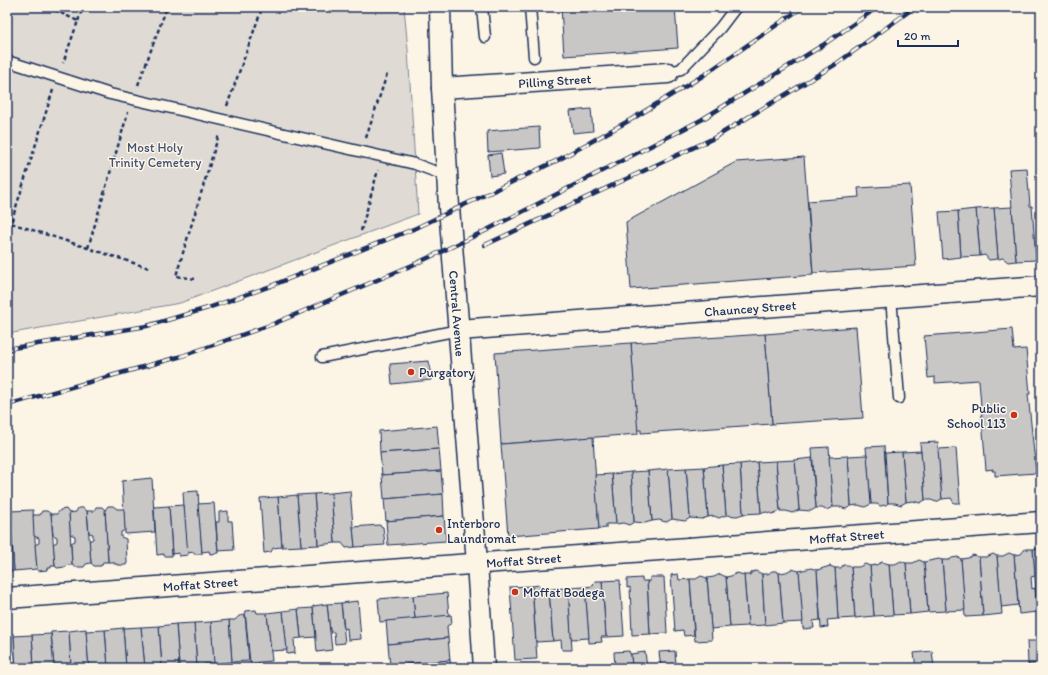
<svg xmlns="http://www.w3.org/2000/svg" width="1048" height="675" font-family="Itim,sans-serif">
	<rect width="100%" height="100%" fill="#fcf5e5"/>
	<filter id="ink" filterUnits="userSpaceOnUse"><feTurbulence type="fractalNoise" baseFrequency=".025" numOctaves="2"/><feDisplacementMap in="SourceGraphic" scale="8" xChannelSelector="R" yChannelSelector="G"/><feConvolveMatrix kernelMatrix="1 2 1 2 8 2 1 2 1" color-interpolation-filters="sRGB"/></filter>
	<g filter="url(#ink)">
		<polygon fill="#dfdbd4" stroke="#7d8599" points="7,7 404,7 408,50 418,214 180,303 7,334"/>
		<g fill="#c8c7c6" stroke="#1b2f5e">
			<polygon points="561,7 675,7 678,48 564,56"/>
			<polygon points="591,109 593,131 573,133 570,111"/>
			<polygon points="539,127 540,148 488,152 487,131"/>
			<polygon points="501,153 504,174 490,176 488,155"/>
			<polygon points="804,157 813,275 631,289 626,222 736,162"/>
			<polygon points="1027,168 1030,206 1032,206 1036,260 1016,261 1009,169"/>
			<polygon points="910,185 916,266 813,273 808,201 859,197 858,188"/>
			<polygon points="1012,207 1016,261 1008,262 1003,258 998,259 994,208"/>
			<polygon points="994,208 998,259 989,260 985,255 980,256 976,209"/>
			<polygon points="976,209 980,256 961,257 958,211"/>
			<polygon points="958,211 961,257 943,259 939,212"/>
			<polygon points="856,327 863,418 772,424 765,334"/>
			<polygon points="1012,329 1014,350 1026,349 1030,394 1028,394 1036,473 995,476 995,471 992,471 993,469 986,470 979,380 935,383 935,377 928,378 924,336"/>
			<polygon points="765,334 772,424 641,433 641,430 637,430 631,343"/>
			<polygon points="631,343 638,434 501,444 495,353"/>
			<polygon points="429,361 431,380 392,384 390,364"/>
			<polygon points="437,426 439,449 380,453 379,431"/>
			<polygon points="593,437 599,529 508,536 501,444"/>
			<polygon points="938,442 942,499 936,502 931,500 925,500 920,443"/>
			<polygon points="884,446 888,503 886,505 880,506 877,504 871,504 866,447"/>
			<polygon points="829,447 833,507 826,510 822,508 816,508 812,448"/>
			<polygon points="956,448 960,503 954,503 951,498 942,499 938,449"/>
			<polygon points="439,449 441,471 382,475 380,453"/>
			<polygon points="921,451 925,500 920,503 913,501 906,502 902,452"/>
			<polygon points="902,452 906,502 901,505 895,503 888,503 885,453"/>
			<polygon points="867,455 871,504 865,507 858,505 851,506 848,456"/>
			<polygon points="848,456 851,506 846,509 840,507 833,507 829,457"/>
			<polygon points="812,458 816,508 811,511 799,510 795,460"/>
			<polygon points="795,460 799,510 792,513 786,511 780,511 776,461"/>
			<polygon points="776,461 780,511 772,514 767,512 761,513 757,462"/>
			<polygon points="757,462 761,513 743,514 740,464"/>
			<polygon points="740,464 743,514 737,516 726,515 722,465"/>
			<polygon points="722,465 726,515 719,518 714,516 708,517 704,467"/>
			<polygon points="704,467 708,517 702,519 690,518 686,468"/>
			<polygon points="686,468 690,518 685,521 672,519 668,469"/>
			<polygon points="668,469 672,519 666,522 659,520 652,521 648,471"/>
			<polygon points="441,471 443,494 384,499 382,475"/>
			<polygon points="648,471 652,521 645,523 634,522 631,472"/>
			<polygon points="631,472 634,522 629,525 623,523 616,524 612,474"/>
			<polygon points="612,474 616,524 606,524 606,528 599,529 595,475"/>
			<polygon points="152,478 155,532 125,534 122,481"/>
			<polygon points="198,491 202,554 194,554 194,552 187,553 183,492"/>
			<polygon points="350,491 355,547 346,548 342,543 335,543 331,493"/>
			<polygon points="331,493 335,543 318,545 314,494"/>
			<polygon points="314,494 318,545 301,546 297,495"/>
			<polygon points="443,494 444,516 386,521 384,499"/>
			<polygon points="297,495 301,546 282,547 278,497"/>
			<polygon points="278,497 282,547 273,548 271,552 264,553 260,498"/>
			<polygon points="214,503 218,553 210,554 209,551 202,552 198,504"/>
			<polygon points="184,505 188,555 179,556 179,553 172,554 169,506"/>
			<polygon points="108,506 113,506 117,509 124,509 125,530 121,532 121,537 126,539 127,563 126,565 117,565 117,564 114,564 114,562 108,562 105,510"/>
			<polygon points="169,506 172,556 164,556 164,554 157,555 154,507"/>
			<polygon points="96,507 102,507 105,510 108,562 103,562 101,566 94,566 91,563 89,541 93,539 93,534 89,533 87,511 94,511"/>
			<polygon points="78,508 83,508 87,511 91,563 86,564 84,567 75,567 72,565 71,543 75,541 75,536 70,534 69,513 76,512"/>
			<polygon points="66,509 69,513 72,565 68,565 65,567 57,568 55,566 53,544 57,542 57,537 53,535 51,514 57,514 60,510"/>
			<polygon points="33,510 37,569 14,571 10,511"/>
			<polygon points="10,511 14,571 7,571 7,512"/>
			<polygon points="42,511 47,511 51,514 55,566 51,566 51,568 47,568 47,570 38,571 37,569 35,545 39,543 39,538 34,536 33,515 40,515"/>
			<polygon points="228,511 228,521 232,521 234,550 218,551 216,522 219,522 219,512"/>
			<polygon points="444,516 446,541 388,545 386,521"/>
			<polygon points="379,525 383,527 385,545 355,547 353,527"/>
			<polygon points="1041,548 1041,625 1038,625 1033,549"/>
			<polygon points="1025,549 1033,549 1035,576 1031,577 1032,589 1035,588 1037,612 1019,614 1014,555 1021,554"/>
			<polygon points="1009,553 1014,555 1018,605 1001,607 997,556 1003,556"/>
			<polygon points="993,554 997,556 1002,614 983,616 979,557 986,557"/>
			<polygon points="973,555 979,557 983,616 965,617 961,559 968,558"/>
			<polygon points="958,557 961,559 965,610 946,611 942,560 949,560 952,558"/>
			<polygon points="939,559 942,560 946,611 928,612 924,562"/>
			<polygon points="919,560 924,562 928,612 910,614 906,563 913,563"/>
			<polygon points="901,561 906,563 910,614 893,615 889,564 895,564"/>
			<polygon points="882,562 889,564 893,615 874,616 870,566 876,565"/>
			<polygon points="865,564 870,566 874,616 855,618 851,567 859,567"/>
			<polygon points="843,565 848,565 851,567 855,618 838,619 835,568 841,568"/>
			<polygon points="830,566 835,568 838,619 827,620 828,627 821,628 817,570"/>
			<polygon points="811,568 817,570 820,620 813,621 814,628 803,629 799,571"/>
			<polygon points="792,569 799,571 803,622 783,623 779,573 786,572"/>
			<polygon points="756,571 762,574 765,625 748,626 744,575 750,575 752,572"/>
			<polygon points="772,571 776,571 779,573 783,623 765,625 762,574 768,574"/>
			<polygon points="737,573 744,575 748,626 730,627 726,577 731,576"/>
			<polygon points="678,574 679,580 690,579 694,635 684,636 683,630 675,631 671,575"/>
			<polygon points="720,574 726,577 730,627 711,629 707,578 714,577"/>
			<polygon points="701,576 707,578 712,640 695,641 690,579 696,579"/>
			<polygon points="650,577 664,577 667,633 650,634 647,581 650,581"/>
			<polygon points="642,578 642,581 647,581 650,634 632,635 630,587 627,588 627,579"/>
			<polygon points="620,580 624,636 606,637 602,581"/>
			<polygon points="595,581 602,581 606,637 601,637 602,642 589,643 585,587 593,586"/>
			<polygon points="539,585 541,590 549,589 553,641 536,642 532,586"/>
			<polygon points="532,586 537,659 515,660 510,587"/>
			<polygon points="585,587 589,638 571,639 568,588"/>
			<polygon points="568,588 572,650 562,650 561,640 553,641 549,589"/>
			<polygon points="447,593 449,616 415,619 413,596"/>
			<polygon points="413,596 415,619 380,622 378,599"/>
			<polygon points="358,601 361,639 348,640 347,628 344,629 341,603"/>
			<polygon points="341,603 345,643 335,644 334,632 330,632 327,604"/>
			<polygon points="327,604 332,650 317,652 313,606"/>
			<polygon points="313,608 316,637 301,638 298,609"/>
			<polygon points="298,609 301,638 294,639 295,653 287,654 283,611"/>
			<polygon points="256,610 257,613 267,613 272,661 250,663 245,611"/>
			<polygon points="283,611 287,650 271,651 267,613"/>
			<polygon points="245,615 249,661 232,662 229,620 235,620 239,616"/>
			<polygon points="451,615 452,623 447,626 448,638 388,644 386,621"/>
			<polygon points="229,620 232,662 221,663 221,668 214,668 211,622"/>
			<polygon points="211,622 214,663 204,664 205,668 197,668 194,623"/>
			<polygon points="194,623 197,668 181,668 180,666 179,666 176,624"/>
			<polygon points="176,624 179,666 162,667 159,626"/>
			<polygon points="159,626 162,668 145,668 141,627"/>
			<polygon points="141,627 145,668 126,668 123,628"/>
			<polygon points="123,628 126,668 108,668 105,630"/>
			<polygon points="86,629 89,668 71,668 69,631"/>
			<polygon points="105,630 108,668 89,668 86,631"/>
			<polygon points="69,631 71,668 54,668 51,632"/>
			<polygon points="7,634 14,634 16,668 7,668"/>
			<polygon points="51,634 54,668 34,668 32,635"/>
			<polygon points="32,635 34,668 16,668 14,636"/>
			<polygon points="448,638 450,660 390,666 388,644"/>
			<polygon points="1027,641 1041,641 1041,663 1028,664"/>
			<polygon points="629,651 630,654 631,654 632,668 615,668 614,652"/>
			<polygon points="675,651 676,667 661,668 659,652"/>
			<polygon points="932,651 934,668 916,668 914,653"/>
			<polygon points="645,652 647,668 632,668 631,654"/>
			<polygon points="450,660 451,668 391,668 390,666"/>
			<polygon points="1041,663 1041,668 1029,668 1028,664"/>
			<polygon points="608,664 608,668 576,668"/>
		</g>
		<g fill="none" stroke-linecap="round" stroke-linejoin="round">
			<g stroke="#1b2f5e" stroke-width="13">
				<g id="service">
					<polyline points="482,7 485,37"/>
					<polyline points="530,7 534,57"/>
					<polyline points="7,61 110,94 415,164 447,176"/>
					<polyline points="668,73 681,69 720,28 736,7"/>
					<polyline points="891,297 899,398"/>
					<polyline points="322,357 459,330"/>
				</g>
			</g>
			<g stroke="#1b2f5e" stroke-width="23">
				<g id="minor">
					<path id="s1" d="M440,7L442,88L449,207L477,563L484,668"/>
					<path id="s2" d="M442,88L668,73"/>
					<path id="s3" d="M459,330L1041,286"/>
					<path id="s4" d="M7,598L1041,522"/>
				</g>
			</g>
			<g stroke="#1b2f5e" stroke-width="2.5" stroke-dasharray="4 3" stroke-linecap="butt">
				<polyline points="48,7 78,21 63,63"/>
				<polyline points="78,21 83,7"/>
				<polyline points="138,85 167,7"/>
				<polyline points="53,90 11,223 149,268"/>
				<polyline points="227,106 261,11"/>
				<polyline points="366,138 387,74"/>
				<polyline points="361,231 378,170"/>
				<polyline points="7,233 11,223"/>
				<polyline points="88,248 128,112"/>
				<polyline points="195,279 176,276 219,134"/>
			</g>
			<use href="#service" stroke="#fcf5e5" stroke-width="10"/>
			<use href="#minor" stroke="#fcf5e5" stroke-width="20"/>
			<g stroke="#1b2f5e" stroke-width="4.5">
				<g id="rail">
					<polyline points="485,245 714,138 836,64 915,7"/>
					<polyline points="7,349 147,326 208,308 268,287 416,228 558,160 632,119 704,75 803,7"/>
					<polyline points="7,405 182,356 273,324 415,264 485,231 701,120 823,45 878,7"/>
				</g>
			</g>
			<use href="#rail" stroke="#fcf5e5" stroke-width="3" stroke-dasharray="9" stroke-linecap="butt"/>
		</g>
	</g>
	<g fill="#c8321e" stroke="#fcf5e5" stroke-width="1.5">
		<circle cx="411" cy="372" r="4"/>
		<circle cx="1014" cy="415" r="4"/>
		<circle cx="439" cy="530" r="4"/>
		<circle cx="515" cy="592" r="4"/>
	</g>
	<g text-anchor="middle" stroke-width="3" stroke-linejoin="round" paint-order="stroke">
		<g font-size="13" fill="#1b2f5e" stroke="#fcf5e5">
			<text dy="5" stroke="none"><textPath href="#s2" startOffset="113">Pilling Street</textPath></text>
			<text dy="5" stroke="none"><textPath href="#s3" startOffset="292">Chauncey Street</textPath></text>
			<text dy="5" stroke="none"><textPath href="#s1" startOffset="307">Central Avenue</textPath></text>
			<text dy="5" stroke="none"><textPath href="#s4" startOffset="842">Moffat Street</textPath></text>
			<text dy="5" stroke="none"><textPath href="#s4" startOffset="518">Moffat Street</textPath></text>
			<text dy="5" stroke="none"><textPath href="#s4" startOffset="194">Moffat Street</textPath></text>
		</g>
		<g font-size="13" fill="#425176" stroke="#fcf5e5">
			<text x="155" y="152">Most Holy<tspan x="155" dy="15">Trinity Cemetery</tspan></text>
		</g>
		<g font-size="13" fill="#1b2f5e" stroke="#fcf5e5" text-anchor="start">
			<text x="419" y="377">Purgatory</text>
			<text x="1006" y="413" text-anchor="end">Public<tspan x="1006" dy="15">School 113</tspan></text>
			<text x="447" y="528">Interboro<tspan x="447" dy="15">Laundromat</tspan></text>
			<text x="523" y="597">Moffat Bodega</text>
		</g>
	</g>
	<rect width="1048" height="675" fill="none" stroke="#fcf5e5" stroke-width="24"/>
	<rect x="12" y="12" width="1024" height="651" fill="none" stroke="#1b2f5e" stroke-width="1.5" filter="url(#ink)"/>
	<path d="M898 40v6h60v-6" fill="none" stroke="#1b2f5e" stroke-width="2"/>
	<text x="904" y="40" font-size="12" fill="#1b2f5e" stroke="#fcf5e5" stroke-width="3" paint-order="stroke">20 m</text>
</svg>
